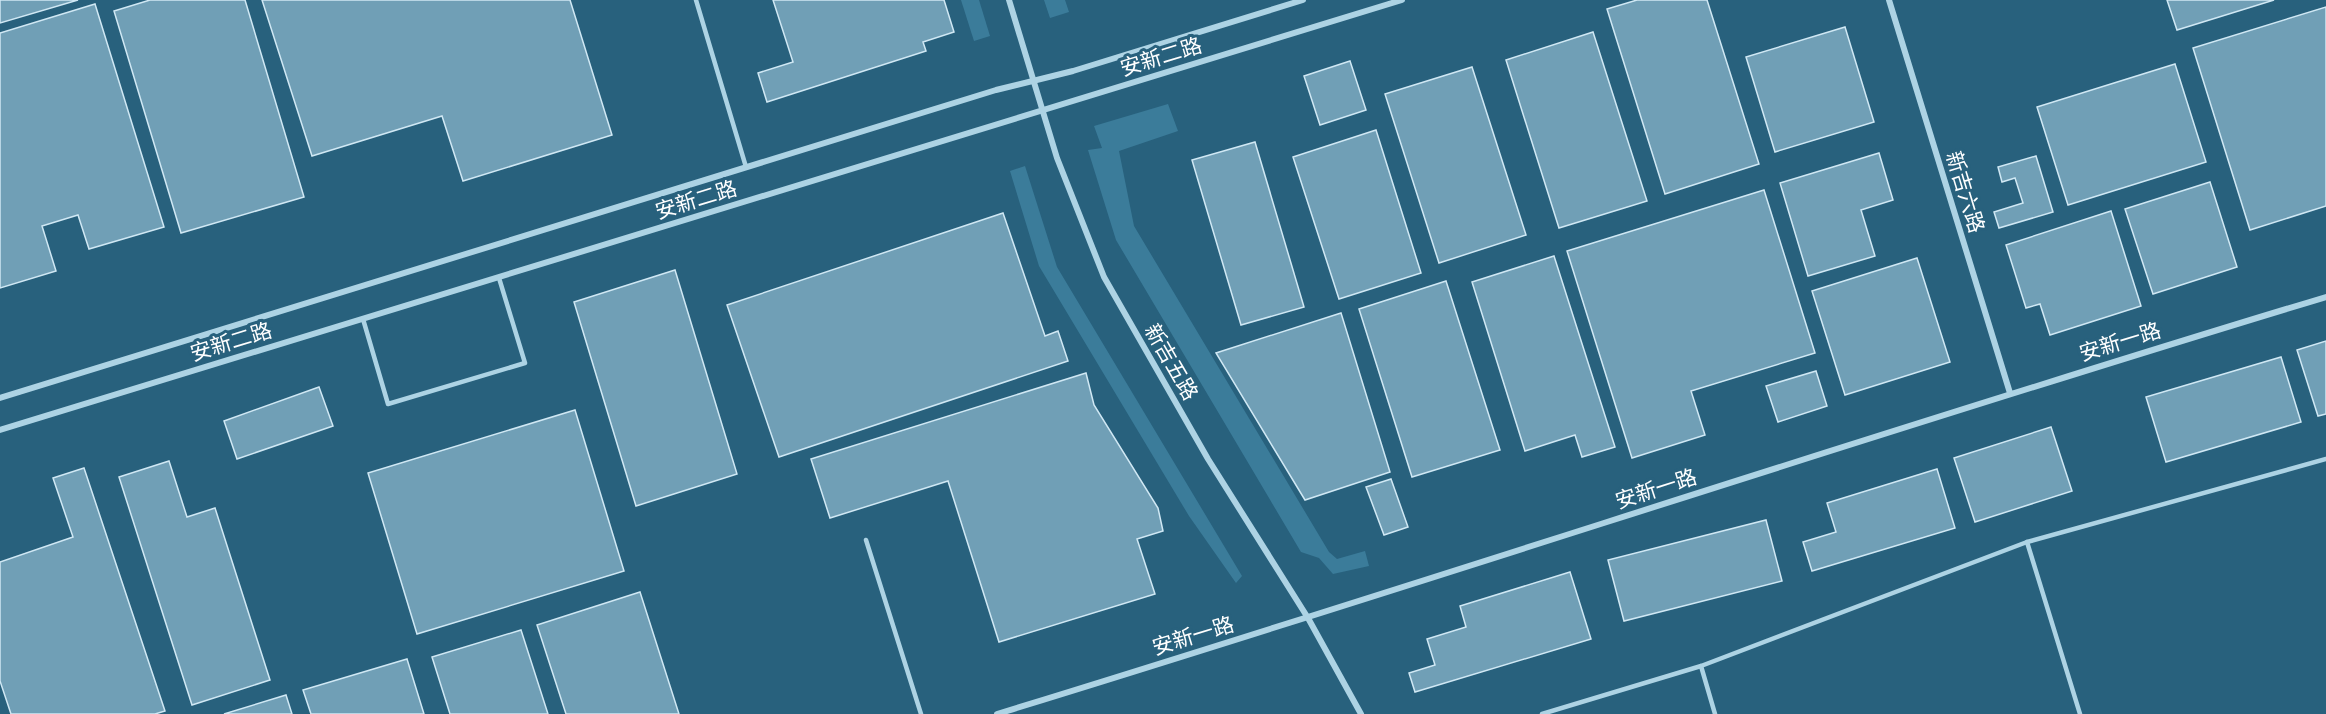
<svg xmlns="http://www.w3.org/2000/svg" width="2326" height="714" font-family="Arial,'Noto Sans TC',sans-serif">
	<rect width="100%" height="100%" fill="#28617d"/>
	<g fill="#3b7c9a">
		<polygon points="961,0 979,0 990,36 974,41"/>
		<polygon points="1044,0 1065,0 1069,12 1050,18"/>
		<polygon points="1168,104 1178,131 1119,151 1134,226 1329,552 1337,559 1365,551 1369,566 1333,574 1319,558 1301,552 1116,240 1088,150 1102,148 1094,126"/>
		<polygon points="1025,166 1057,267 1242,576 1236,583 1189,516 1039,266 1010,171"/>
	</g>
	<g fill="#709fb6" stroke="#d0e8f4" stroke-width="1.5">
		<polygon points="0,0 78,0 0,23"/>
		<polygon points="150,0 245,0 304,197 181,233 114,11"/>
		<polygon points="262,0 570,0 612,135 463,181 442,116 312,156"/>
		<polygon points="773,0 944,0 954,32 923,42 926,51 767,102 758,73 793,62"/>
		<polygon points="1637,0 1707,0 1759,164 1665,194 1607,9"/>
		<polygon points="2167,0 2274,0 2177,30"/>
		<polygon points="95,4 164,227 89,249 78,215 42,226 56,271 0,288 0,33"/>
		<polygon points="2326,7 2326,206 2250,230 2193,48"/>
		<polygon points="1845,27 1874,122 1775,152 1746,57"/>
		<polygon points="1593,32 1647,201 1559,228 1506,60"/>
		<polygon points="1350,61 1366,110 1320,125 1304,76"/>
		<polygon points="2175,64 2206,162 2068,205 2037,107"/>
		<polygon points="1472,67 1526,235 1439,263 1385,94"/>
		<polygon points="1376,130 1421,273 1339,299 1293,157"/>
		<polygon points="1255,142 1304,307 1241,325 1192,160"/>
		<polygon points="1879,153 1893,200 1861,210 1875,256 1808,276 1780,183"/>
		<polygon points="2036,156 2053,212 1999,228 1994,212 2023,203 2015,178 2002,182 1998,167"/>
		<polygon points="2210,182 2237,267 2153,294 2125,209"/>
		<polygon points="1764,190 1815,353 1691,391 1705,435 1632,458 1567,251"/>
		<polygon points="2111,211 2141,306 2050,335 2040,304 2026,308 2006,245"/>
		<polygon points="1003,213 1045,336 1058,331 1068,361 779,457 727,305"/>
		<polygon points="1554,256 1615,447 1582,457 1575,435 1525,451 1472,282"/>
		<polygon points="1917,258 1950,362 1845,395 1812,291"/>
		<polygon points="675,270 737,474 636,506 574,302"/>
		<polygon points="1446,281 1500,450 1412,477 1359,309"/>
		<polygon points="1341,313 1390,472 1305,500 1216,353"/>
		<polygon points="2326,341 2326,414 2318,416 2297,350"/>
		<polygon points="2281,357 2301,422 2166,462 2146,397"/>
		<polygon points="1816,371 1827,406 1778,422 1766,386"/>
		<polygon points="1086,373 1094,405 1158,508 1163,531 1137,539 1155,594 999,642 948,481 830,518 811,459"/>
		<polygon points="319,387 333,426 237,459 224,421"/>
		<polygon points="575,410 624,571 417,634 368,473"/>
		<polygon points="2051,427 2072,491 1975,522 1954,458"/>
		<polygon points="169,461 187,517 215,508 270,680 192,705 119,477"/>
		<polygon points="84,468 165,711 155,714 11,714 0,681 0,562 73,537 53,478"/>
		<polygon points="1937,469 1955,528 1812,571 1803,542 1836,532 1827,503"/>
		<polygon points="1391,479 1408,527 1384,535 1366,487"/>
		<polygon points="1766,520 1782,581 1624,621 1608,560"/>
		<polygon points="1570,572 1591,639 1415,692 1409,673 1435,665 1427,639 1466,627 1460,606"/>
		<polygon points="640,592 679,714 566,714 537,625"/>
		<polygon points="521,630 548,714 450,714 432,657"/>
		<polygon points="407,659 424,714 311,714 303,690"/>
		<polygon points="286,695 292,714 224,714"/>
	</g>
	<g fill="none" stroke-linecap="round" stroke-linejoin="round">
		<g stroke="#add3e4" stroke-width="4.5">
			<polyline points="696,0 746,167"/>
			<polyline points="363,319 388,404 525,363 499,278"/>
			<polyline points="866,540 921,714"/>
			<polyline points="2027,542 2080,714"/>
			<polyline points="1701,666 1715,714"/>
			<polyline points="1542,714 1701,666 2027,542 2326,459"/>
		</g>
		<g stroke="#add3e4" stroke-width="6">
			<polyline points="1009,0 1057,158 1104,277 1208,459 1308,618 1361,714"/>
			<polyline points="1889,0 2010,393"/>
			<polyline points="0,398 996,90 1073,71 1303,0"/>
			<polyline points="0,430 1402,0"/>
			<path d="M997,714C1441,578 1881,431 2326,297"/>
		</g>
	</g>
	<g text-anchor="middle" stroke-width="6" stroke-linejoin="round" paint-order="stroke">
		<g font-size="21" fill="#fff" stroke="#28617d">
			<text transform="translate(1161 57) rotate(-17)" y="7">安新二路</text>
			<text transform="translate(1965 192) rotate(73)" y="7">新吉六路</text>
			<text transform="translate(696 200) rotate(-17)" y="7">安新二路</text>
			<text transform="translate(231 342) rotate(-17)" y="7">安新二路</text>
			<text transform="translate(2120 342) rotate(-17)" y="7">安新一路</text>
			<text transform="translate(1171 362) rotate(60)" y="7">新吉五路</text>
			<text transform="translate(1656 489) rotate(-18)" y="7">安新一路</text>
			<text transform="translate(1193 636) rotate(-17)" y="7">安新一路</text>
		</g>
	</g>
</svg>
